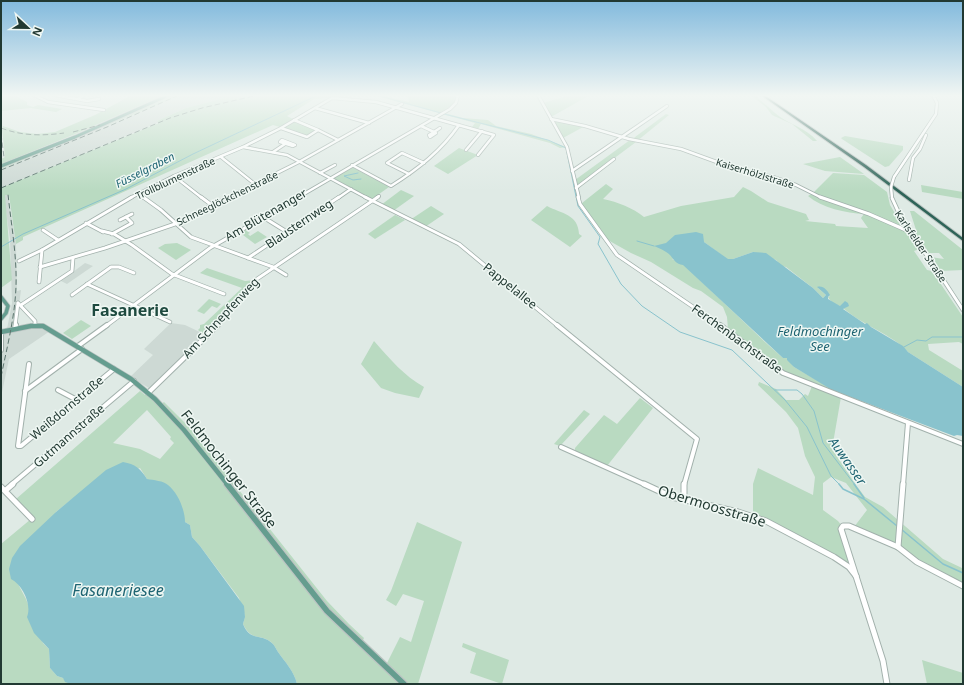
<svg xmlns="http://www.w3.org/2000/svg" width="964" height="685" font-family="'Noto Sans',sans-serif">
	<rect width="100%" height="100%" fill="#dfeae5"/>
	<g fill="#cdd9d4">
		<polygon points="181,95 236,95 186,108 157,121 160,122 1,188 1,169"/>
		<polygon points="8,194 16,244 17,291 21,290 16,328 41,326 50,331 9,359 1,397 1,333 7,329 12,303 10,239 5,205 5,195"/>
		<polygon points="85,263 93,266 67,284 61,281"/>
		<polygon points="171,323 185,325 204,334 149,388 130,377 153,355 144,349"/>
	</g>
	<g fill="#b9dac1" fill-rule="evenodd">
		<polygon points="1,95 14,95 27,102 27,105 33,107 38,105 62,109 56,112 31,108 1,111"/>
		<polygon points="132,95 164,95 73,135 1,164 1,159 5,157 2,129 3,126 20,132 37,134 55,132 95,115"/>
		<polygon points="170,95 181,95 1,169 1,167 75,137"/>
		<polygon points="236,95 335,95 330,98 314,99 287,116 293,119 280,127 273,125 23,237 23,240 16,244 9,195 5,195 12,280 1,288 1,188 159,123 157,121 186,108"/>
		<polygon points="373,95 380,95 409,102 408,95 454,95 455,101 451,106 441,112 463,118 488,120 496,126 531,134 566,147 560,148 550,143 481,124 478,129 472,127 475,123"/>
		<polygon points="571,95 590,95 551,117 543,103"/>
		<path d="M751,95H754C761,101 768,107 775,113C787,124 807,128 817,141H813L792,124L772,115L766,107Z"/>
		<polygon points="666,114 669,115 637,141 631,140"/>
		<polygon points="293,121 317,130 306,136 282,128"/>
		<polygon points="555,121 557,121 585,126 563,138 554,123"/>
		<polygon points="845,136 903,146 903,150 889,166 885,167 842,139 841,138"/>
		<polygon points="630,140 636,142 577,186 575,180"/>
		<polygon points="459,148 478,155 448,174 434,166"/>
		<polygon points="840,157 864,174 825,171 803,164"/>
		<polygon points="352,167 389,187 372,199 333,178"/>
		<path d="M833,173L864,175L887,192L890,205L903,227L870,214L906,232L918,247L919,249L914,251L927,270L932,271L963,317V344L959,342L928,344L929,350L963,371V387L908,352C893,335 862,325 843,308L846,307C839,307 831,303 828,297L830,296L817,287L826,295L823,298L813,288L786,267L781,266L776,260L753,252L733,259H727L704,242L672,259L683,264L765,342L783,358H787L794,367L839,393L784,372L739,336L728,329L727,317L723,307L701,291L693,288L651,262L631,253L606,239L582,205V203L606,184L613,189L603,199C618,202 633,208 644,217L681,206L734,197L743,187L751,191L768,202L806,214L809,220L805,221L835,224L836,226L868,228L861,218L864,214C846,213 822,208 808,196L813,193Z"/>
		<polygon points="921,185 963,192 963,199 922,192"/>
		<polygon points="401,190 414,196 393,211 381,205"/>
		<polygon points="431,206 444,214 425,227 410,220"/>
		<path d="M547,206C562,214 578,214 579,234L582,236L570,247L531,220Z"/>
		<polygon points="910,211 914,211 963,250 963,270 940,271 930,257 944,259 939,253 929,253 926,251 911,232 916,230"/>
		<polygon points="395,215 405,220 375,239 368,234"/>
		<polygon points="244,229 250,233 248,234 250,236 258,231 267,237 255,244 239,232"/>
		<polygon points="177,243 191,250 176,260 158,248 165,244"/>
		<polygon points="207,268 245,281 255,280 206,336 198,330 200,328 200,325 204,324 242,288 200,273"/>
		<polygon points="209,299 221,304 217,308 212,306 204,314 197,311"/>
		<polygon points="81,320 91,326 72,339 63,333"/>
		<path d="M374,341C390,359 404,376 424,387L419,398L395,393L381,388L361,364Z"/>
		<polygon points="759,382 776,389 786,400 799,400 805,394 808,396 812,386 841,397 832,449 856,485 865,497 883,507 943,559 962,568 963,567 963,590 918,563 898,547 854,527 867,510 846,483 831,477 823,483 823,510 838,521 842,526 851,564 849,565 764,517 753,513 753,484 758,468 813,495 815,477 805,456 798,428 786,412 758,385"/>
		<path d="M140,391L145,395L148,393L160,405L164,402L189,427L327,601L349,624L364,638L362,642L386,665L400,637L411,642L424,601L403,594L396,606L386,600L391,591L417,522L462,542L418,684H297C294,671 285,662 278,652C276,649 275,646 273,644C261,632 252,643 243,624C247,612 242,609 239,598L200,546L192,537L190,525L185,522L147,479L140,468L72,499L56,512L17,582L26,599L43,643L49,649L50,668L57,676L63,678L71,684H1V544L31,519L25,508L16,499ZM147,410L171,437L170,439L174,443L160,459L140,449L113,443Z"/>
		<polygon points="640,398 653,408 607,466 575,451 575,448 604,415 617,424"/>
		<polygon points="584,410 590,414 560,446 554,444"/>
		<polygon points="463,643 509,660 502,684 470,673 476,653 462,647"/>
		<polygon points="922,660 963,673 963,684 927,684"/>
	</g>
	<g fill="#89c3cd">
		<path d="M696,232L703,234L704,242L728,259H733L753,252L766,253L813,288L823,298L826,295L817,287C823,285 827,290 830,295L828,297V299L840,306L845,301L848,303L849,306L843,309L865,324L867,323L871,327L903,346L908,352L963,387V436L957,435L954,436L832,390L794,367L787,360V358H783L683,265C676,264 674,260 670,255C666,251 659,248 654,246L666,243L675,235Z"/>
		<path d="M123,462C135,464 141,469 147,479C153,480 164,481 168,485C178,493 185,510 185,522L190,525L192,537L200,546L244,606L245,617L243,624C251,643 261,632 273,644C275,646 276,649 278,652C285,662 294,671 297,684H71L65,682L63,678L57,676L50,668L49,649L34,633L27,617C32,605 23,585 11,579L9,569L12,558L20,546L56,512L106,470Z"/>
	</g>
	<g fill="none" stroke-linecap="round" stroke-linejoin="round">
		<g stroke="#89c3cd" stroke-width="1">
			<polyline points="376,95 441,113"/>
			<polyline points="132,96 134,95"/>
			<polyline points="444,114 548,140 566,148 578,206 600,237 598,244 621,284 642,306 680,332 732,350 785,400 807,427 831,476 840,485"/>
			<polyline points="358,173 344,176 353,180 361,179"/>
			<polyline points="637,241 654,246"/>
			<polyline points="1,247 23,234 126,189 193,154 318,95"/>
			<polyline points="904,347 917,340 926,341 932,337 963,337"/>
			<polyline points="775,390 797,390 802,394 814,411 823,443 855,485"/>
		</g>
		<g stroke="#89c3cd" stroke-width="1.5">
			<polyline points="839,484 843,489 864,499 897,526"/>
			<polyline points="854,484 864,498"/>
			<polyline points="901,529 943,564 963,573"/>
		</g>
		<g stroke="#a2b1ac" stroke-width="4">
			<g id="minor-far3">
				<polyline points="34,95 48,102 104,110"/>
				<polyline points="55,95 87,101 99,99"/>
				<polyline points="538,95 567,147 579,198"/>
				<polyline points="78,99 84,95"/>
				<polyline points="315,108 369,123"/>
				<polyline points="551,119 585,126 629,139 681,149 736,169 773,177 796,185 822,198"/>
				<polyline points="421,126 434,132"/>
				<polyline points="281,128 307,137 318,130 294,120"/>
				<polyline points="318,130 338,140"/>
				<polygon points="434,132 436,133 430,137 429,135"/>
				<polyline points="434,132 440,128"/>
				<polygon points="282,140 295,145 293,146 280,142"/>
				<polyline points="243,147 287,155 367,198"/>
				<polyline points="466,150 482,131"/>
				<polyline points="273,152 285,144"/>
				<polyline points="221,157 256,185"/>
				<path d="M352,165L391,186C418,169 441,151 459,125"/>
				<polyline points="572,171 667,106"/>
				<polyline points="320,173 335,165"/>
				<polyline points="409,174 387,163 402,153 424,163"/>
				<polyline points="174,176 202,198"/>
				<polyline points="894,177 936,114 937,103 933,95"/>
				<polyline points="909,180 913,158 920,149 926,135"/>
				<polyline points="576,188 614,159"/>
				<polyline points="139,194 144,198"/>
				<polyline points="130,198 174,176 243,147 281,128 332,98 376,102 494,135 478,155"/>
				<polyline points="227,198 299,162 402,104"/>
				<polyline points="297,198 450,109 456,103 458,95"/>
				<polyline points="338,198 351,189"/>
				<polyline points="376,198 379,196"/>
			</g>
		</g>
		<g stroke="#a2b1ac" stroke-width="4.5">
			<g id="minor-far2">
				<polyline points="143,197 161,210 191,237 273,267 286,275"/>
				<polyline points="201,197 213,206"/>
				<polyline points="365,197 459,244 558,326"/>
				<polyline points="578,197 580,204 617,255 721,326"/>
				<polyline points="820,197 869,214 908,231"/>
				<polyline points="892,198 903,222 933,264 963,310"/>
				<polyline points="263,217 287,232"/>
				<polyline points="120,220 126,217"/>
				<polyline points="86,223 103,232"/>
				<polyline points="43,230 58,240"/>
				<polyline points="102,231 114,234 132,245 172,274 224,294"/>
				<polyline points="112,234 132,223 126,217 132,214"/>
				<polyline points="248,258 339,197"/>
				<polyline points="19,261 42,250 132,197"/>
				<polyline points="40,267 105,248 175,224 229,197"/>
				<polyline points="39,282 42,250"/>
				<polyline points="87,284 170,322"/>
				<polyline points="72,295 111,267 119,267 134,273"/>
				<polyline points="18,303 35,321 35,326"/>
				<polyline points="21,305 72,271 73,258"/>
				<polyline points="15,326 18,303"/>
				<polyline points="106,326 210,248 299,197"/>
				<polyline points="217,326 257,279 378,197"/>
			</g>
		</g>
		<g stroke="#a2b1ac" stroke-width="6">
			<g id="minor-far1">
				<polyline points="557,325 697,439 684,485"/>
				<polyline points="720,325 783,373 963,444"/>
				<polyline points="15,329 16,325"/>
				<polyline points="1,335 1,350"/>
				<polyline points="78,346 107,325"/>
				<polyline points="29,364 18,446 21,446 114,369"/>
				<polyline points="58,390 77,400"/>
				<polyline points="25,391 82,349"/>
				<polyline points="148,393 218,325"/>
				<polyline points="561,447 646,485"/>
				<polyline points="11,485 134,381"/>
				<polyline points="903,485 908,423"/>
			</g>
		</g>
		<g stroke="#a2b1ac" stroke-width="7">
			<g id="minor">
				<polyline points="644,484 672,497 738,512 766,521 834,557 849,567 856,576"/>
				<polyline points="1,487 32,519"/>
				<polyline points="6,490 13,484"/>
				<polyline points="684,499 684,484"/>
				<polyline points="898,547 903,484"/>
				<polyline points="887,684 883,661 841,529 843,526 849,526 898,547 917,562 963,586"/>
			</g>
		</g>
		<g stroke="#bcc4c2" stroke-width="4.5">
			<polyline id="major-far3" points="1,166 75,137 169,95"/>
		</g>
		<g stroke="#bcc4c2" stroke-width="5">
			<polyline id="major-far2" points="1,297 8,306 6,313 1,319"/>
		</g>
		<g stroke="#bcc4c2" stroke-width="6">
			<polyline id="major-far1" points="1,332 31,326 43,326 131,379 155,399 184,430 228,485"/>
		</g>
		<g stroke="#bcc4c2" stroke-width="8">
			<polyline id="major" points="227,484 327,611 404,684"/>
		</g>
		<g stroke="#bcc4c2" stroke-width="2">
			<polygon id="highway" points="761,95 764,95 866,165 963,238 963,241 864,167"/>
		</g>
		<use href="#minor-far3" stroke="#fff" stroke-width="2.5"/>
		<use href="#minor-far2" stroke="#fff" stroke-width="3"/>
		<use href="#minor-far1" stroke="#fff" stroke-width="4"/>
		<use href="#minor" stroke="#fff" stroke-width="5"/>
		<use href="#major-far3" stroke="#659d8f" stroke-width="3"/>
		<use href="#major-far2" stroke="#659d8f" stroke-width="3.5"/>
		<use href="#major-far1" stroke="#659d8f" stroke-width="4.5"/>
		<use href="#major" stroke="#659d8f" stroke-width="5.5"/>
		<use href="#highway" fill="#2e6458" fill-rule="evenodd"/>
		<g stroke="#5b756e" stroke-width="1" stroke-dasharray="5.5 3" stroke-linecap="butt">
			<path d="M1,128C22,136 42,136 64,133"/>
			<polyline points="73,132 100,125"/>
			<polyline points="1,134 4,157"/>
			<polyline points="1,170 107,127 179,95"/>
			<polyline points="1,188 170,118 202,108 258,95"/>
			<path d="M1,377C7,347 15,317 16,286C17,255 11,224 8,194"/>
		</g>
		<g stroke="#a2b1ac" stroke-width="4" stroke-linecap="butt">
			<polyline id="minor-bridge" points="892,198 891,187 894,177"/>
		</g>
		<use href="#minor-bridge" stroke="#fff" stroke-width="2.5"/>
	</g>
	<linearGradient id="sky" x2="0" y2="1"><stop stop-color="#82badd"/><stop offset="0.5" stop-color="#f1f6f3"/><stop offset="1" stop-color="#f1f6f3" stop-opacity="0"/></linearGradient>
	<rect width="964" height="191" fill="url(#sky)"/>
	<g text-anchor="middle" stroke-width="3" stroke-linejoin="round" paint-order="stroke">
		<g font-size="10" fill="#213932" stroke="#eff7f3">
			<text transform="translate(755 173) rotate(17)" y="4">Kaiserhölzlstraße</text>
			<text transform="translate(175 178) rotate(-25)" y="4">Trollblumenstraße</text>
			<text transform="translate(227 198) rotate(-26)" y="4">Schneeglöckchenstraße</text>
			<text transform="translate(921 246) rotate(56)" y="4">Karlsfelder Straße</text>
		</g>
		<g font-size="11" font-style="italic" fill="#1e6472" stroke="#eff7f3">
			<text transform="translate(145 170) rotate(-27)" y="4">Füsselgraben</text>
		</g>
		<g font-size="12" fill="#213932" stroke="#eff7f3">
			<text transform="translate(266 215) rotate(-30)" y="4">Am Blütenanger</text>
			<text transform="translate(299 224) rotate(-34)" y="4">Blausternweg</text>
			<text transform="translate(510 286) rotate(39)" y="4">Pappelallee</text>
			<text transform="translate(221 318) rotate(-47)" y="4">Am Schnepfenweg</text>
			<text transform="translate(737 339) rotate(36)" y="4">Ferchenbachstraße</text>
			<text transform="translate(67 408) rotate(-40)" y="4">Weißdornstraße</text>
			<text transform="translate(69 436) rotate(-41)" y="4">Gutmannstraße</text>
		</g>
		<g font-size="13" font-style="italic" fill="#1e6472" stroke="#eff7f3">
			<text x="820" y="336">Feldmochinger<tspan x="820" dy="15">See</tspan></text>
			<text transform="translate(848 461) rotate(55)" y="5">Auwasser</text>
		</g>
		<g font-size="14" fill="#213932" stroke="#eff7f3">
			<text transform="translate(229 469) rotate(52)" y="5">Feldmochinger Straße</text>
			<text transform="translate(712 506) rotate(17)" y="5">Obermoosstraße</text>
		</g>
		<g font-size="16" font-weight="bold" fill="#1e4a3f" stroke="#eff7f3">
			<text x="130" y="316">Fasanerie</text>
		</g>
		<g font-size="16" font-style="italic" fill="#1e6472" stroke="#eff7f3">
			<text x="118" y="596">Fasaneriesee</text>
		</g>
	</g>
	<rect width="964" height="685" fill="none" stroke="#213932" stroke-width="4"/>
	<g transform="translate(28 28) rotate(112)" stroke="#eff7f3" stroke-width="3" paint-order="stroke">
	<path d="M0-3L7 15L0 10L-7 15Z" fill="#213932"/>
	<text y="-6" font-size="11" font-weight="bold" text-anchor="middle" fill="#213932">N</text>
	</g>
</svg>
